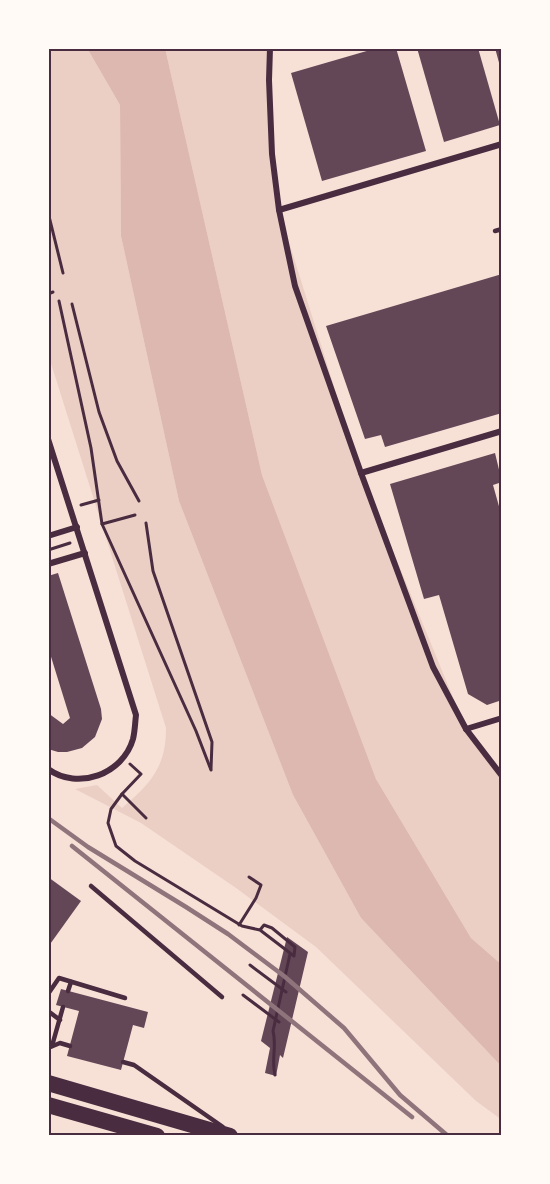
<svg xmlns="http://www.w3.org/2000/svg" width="550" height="1184" font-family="Figtree,sans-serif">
	<rect width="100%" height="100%" fill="#f7e1d7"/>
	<g fill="#ebcfc5">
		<path d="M48,48H87L120,105L121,236L179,501L293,795L361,918L502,1067V1120L476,1101L316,947L236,888L141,823L75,789L97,785L122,808C151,783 166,767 166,728L48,354Z"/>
		<polygon points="165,48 270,48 269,80 279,210 361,473 466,729 502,776 502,965 471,938 376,779 262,475"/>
	</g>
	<polygon fill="#dcb8b0" points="87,48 165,48 262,475 376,779 471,938 502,965 502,1067 361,918 293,795 179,501 121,236 120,105"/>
	<g fill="#644757">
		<polygon points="377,48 396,48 426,151 322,181 291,73"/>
		<polygon points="417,48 478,48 500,125 444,142"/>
		<polygon points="495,48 502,48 502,70 501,70"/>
		<polygon points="502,274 502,413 385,447 381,435 365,439 326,326"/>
		<polygon points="495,453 502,482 493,485 502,517 502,700 487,705 468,694 439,595 424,599 390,484"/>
		<polygon points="58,573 101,709 102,719 95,737 82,748 67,752 58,752 48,749 48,713 63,724 70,718 48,647 48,576"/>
		<polygon points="48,877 81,901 48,947"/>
		<polygon points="287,937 308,952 283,1058 280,1055 276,1076 265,1073 270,1048 261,1041"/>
		<polygon points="61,989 148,1012 144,1028 133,1025 121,1070 67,1056 79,1011 56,1005"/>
	</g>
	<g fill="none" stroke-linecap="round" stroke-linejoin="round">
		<g stroke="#4a2c40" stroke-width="3">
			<polyline points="48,212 63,273"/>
			<polyline points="48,294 53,292"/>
			<polyline points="59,301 91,448 102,524 196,731 211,770"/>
			<polyline points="72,304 99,412 117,461 139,501"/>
			<polyline points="81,505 99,500"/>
			<polyline points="146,523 153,571 212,742 211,769"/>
			<polyline points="102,524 135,515"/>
			<polyline points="48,550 70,543"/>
			<polyline points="130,764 141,774 122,794 146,818"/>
			<polyline points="122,794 111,809 108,823 116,846 135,861 242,926 260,930 264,925 272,928 295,947 294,956 260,930"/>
			<polyline points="239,925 256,898 261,885 249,877"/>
			<polyline points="250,965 286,992"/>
			<polyline points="243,995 279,1022"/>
			<path d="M275,1075C271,1060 277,1046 273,1031L290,954"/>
		</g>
		<g stroke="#4a2c40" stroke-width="4.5">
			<polyline points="495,231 502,229"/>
			<polyline points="91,886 222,997"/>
			<polyline points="68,991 71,982"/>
			<polyline points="48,994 59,978 125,998"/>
			<polyline points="48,1011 60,1020"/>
			<polyline points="52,1046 63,1007"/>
			<polyline points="48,1048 60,1043 70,1046"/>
			<polyline points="123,1062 134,1065 223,1127"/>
		</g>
		<g stroke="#4a2c40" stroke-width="6">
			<polyline points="270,48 269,80 272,154 279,210 295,286 361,473 433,667 466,729 502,776"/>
			<polyline points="279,210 502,144"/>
			<path d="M48,439L136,715C135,723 135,731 133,739C123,774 78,791 48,769"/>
			<polyline points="361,473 502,431"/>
			<polyline points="48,536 77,527"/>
			<polyline points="48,564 85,553"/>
			<polyline points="466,729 502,718"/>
		</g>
		<g stroke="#4a2c40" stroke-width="16">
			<polyline points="48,1083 230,1136"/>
			<polyline points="48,1105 157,1136"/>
		</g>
		<g stroke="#8f747c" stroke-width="4.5">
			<polyline points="48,818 88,847 186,907 228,934 284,976 344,1028 400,1095 448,1136"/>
			<polyline points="72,846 412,1117"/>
		</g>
	</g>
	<rect width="550" height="1184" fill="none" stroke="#fffaf5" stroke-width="99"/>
	<rect x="50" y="50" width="450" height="1084" fill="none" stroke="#4a2c40" stroke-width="2"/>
</svg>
